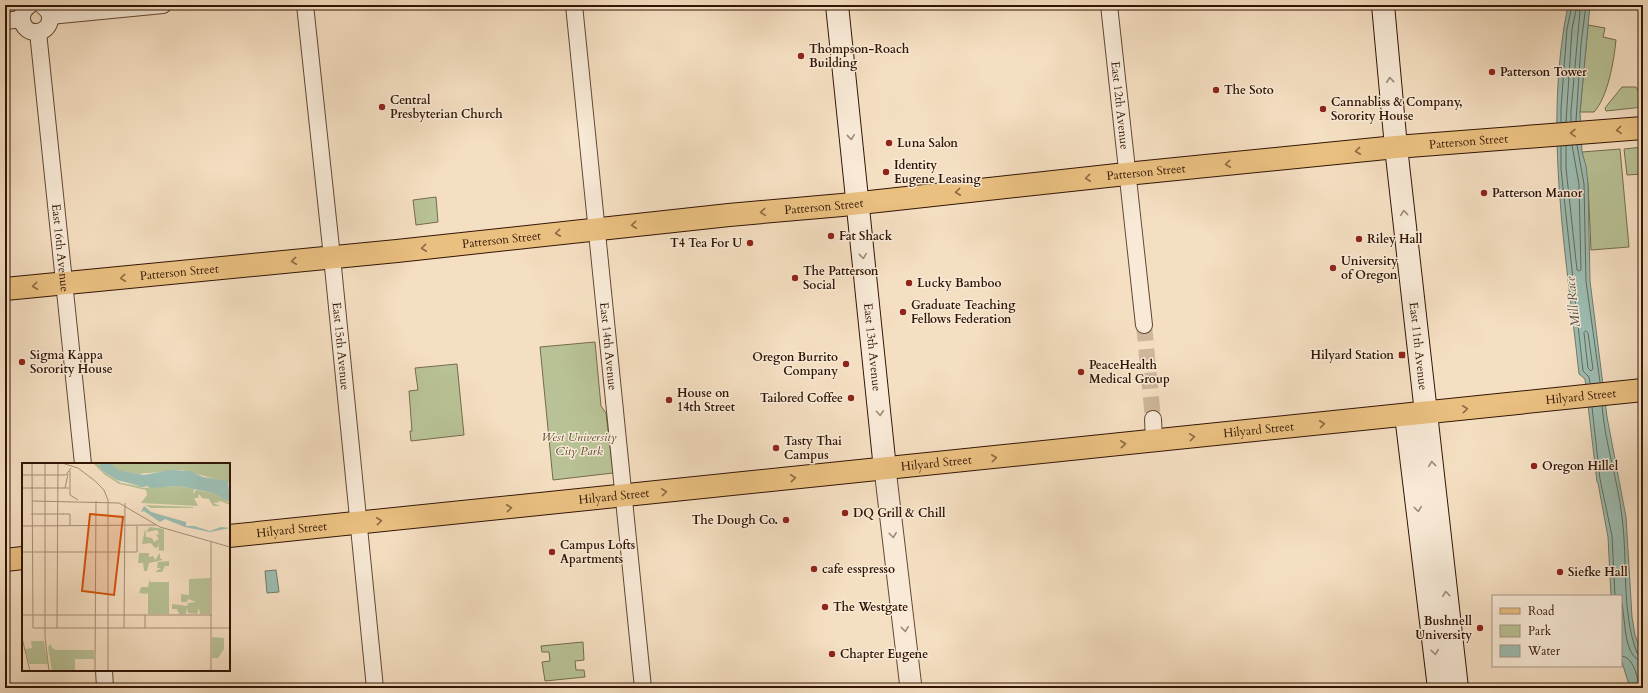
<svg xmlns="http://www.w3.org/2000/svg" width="1648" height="693" font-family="Cardo,serif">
	<rect width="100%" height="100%" fill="#f5dfc2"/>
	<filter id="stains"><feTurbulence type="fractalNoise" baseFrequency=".005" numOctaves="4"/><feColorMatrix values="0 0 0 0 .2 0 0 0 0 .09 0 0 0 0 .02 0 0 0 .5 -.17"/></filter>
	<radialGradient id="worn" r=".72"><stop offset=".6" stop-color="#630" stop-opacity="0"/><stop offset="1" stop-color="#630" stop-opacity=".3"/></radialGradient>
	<g fill="#b8c296" stroke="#756c4d">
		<path d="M1588,25L1605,28L1603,37L1616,40C1614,60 1608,97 1594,112H1580Z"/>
		<polygon points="1622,87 1636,87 1643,99 1643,107 1606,111 1605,108"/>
		<polygon points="1643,147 1643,174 1627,175 1624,149"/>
		<polygon points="1620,149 1629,247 1591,250 1588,184 1582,152"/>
		<polygon points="436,197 438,222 416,225 413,200"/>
		<polygon points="595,342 601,406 606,413 613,473 553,480 540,347"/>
		<polygon points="457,364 464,435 411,441 410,431 412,431 409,391 418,390 415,368"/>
		<polygon points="583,642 584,660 575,661 576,670 584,670 585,677 545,681 542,662 550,661 549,652 542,652 541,646"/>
	</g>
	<g fill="#9cbdb2" stroke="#727a6c">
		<path d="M1568,5H1590L1580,112L1582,152L1586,166L1588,184L1590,281L1607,417L1626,517L1632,617L1635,635L1643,657V688H1630L1621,659V596H1611L1608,537L1598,483L1597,482L1585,379L1579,374C1566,252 1543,127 1568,5Z"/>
		<polygon points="276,570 279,592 267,593 265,571"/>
	</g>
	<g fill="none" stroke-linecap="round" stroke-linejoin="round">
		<g stroke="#67695b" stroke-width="1">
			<polyline points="1576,121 1581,44 1586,5"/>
			<polyline points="1561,122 1561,108 1567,29 1572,5"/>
			<polyline points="1566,122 1572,29 1576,10 1578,9 1580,11 1571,111 1571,121"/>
			<polyline points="1577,145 1584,184 1586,281 1600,382"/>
			<polyline points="1561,146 1561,169 1583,371 1589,377 1590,383"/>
			<polyline points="1566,146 1566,168 1577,270 1579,271 1581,270 1579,184 1572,145"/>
			<polygon points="1586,331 1588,333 1593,369 1591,371 1588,368 1584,333"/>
			<path d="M1602,406C1605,444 1618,480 1622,517C1628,563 1621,610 1637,653L1643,656"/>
			<polyline points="1592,407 1600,479 1612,536 1615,596"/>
			<path d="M1621,600C1626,613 1622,660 1643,661"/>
			<path d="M1621,656C1633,656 1638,677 1639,688"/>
		</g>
		<polyline stroke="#ceb79c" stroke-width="16" stroke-dasharray="16 8" stroke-linecap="butt" points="1144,325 1153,419"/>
		<g stroke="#634834" stroke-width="18">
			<g id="minor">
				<path d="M30,5C25,8 22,12 22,18C22,39 56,36 49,12L42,5"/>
				<path id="s1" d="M305,5L332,257L375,688"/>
				<path id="s2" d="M574,5L643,688"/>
				<path id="s3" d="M1109,5L1144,325"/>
				<polyline points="50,16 163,5"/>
				<polyline points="5,21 22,19"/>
				<path id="s4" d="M38,32L83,464"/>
				<polyline points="1153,419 1154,441"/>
				<polyline points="104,670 105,688"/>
			</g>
		</g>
		<g stroke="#634834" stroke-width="23">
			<polyline id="tertiary" points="885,469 911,688"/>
		</g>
		<g stroke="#321504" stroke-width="24">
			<g id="secondary">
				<path id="s5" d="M837,5L885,469"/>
				<path id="s6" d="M1383,5L1396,147L1457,688"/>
				<polyline points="1406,415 1439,688"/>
			</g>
		</g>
		<g stroke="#321504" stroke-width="24">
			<g id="primary">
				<path id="s7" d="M5,289L397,251L729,215L842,205L1126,174L1396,147L1643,128"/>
				<path id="s8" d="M229,536L1643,390"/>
				<polyline points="5,560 23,558"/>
			</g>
		</g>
		<use href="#minor" stroke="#f8ead7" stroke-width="16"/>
		<use href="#tertiary" stroke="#f8ead7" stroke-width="21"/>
		<use href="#secondary" stroke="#f8ead7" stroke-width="22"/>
		<use href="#primary" stroke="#eac081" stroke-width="22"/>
	</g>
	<defs><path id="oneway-chevron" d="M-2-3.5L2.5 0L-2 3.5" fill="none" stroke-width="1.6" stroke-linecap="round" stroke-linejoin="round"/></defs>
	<g stroke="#9f8a78">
		<use href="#oneway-chevron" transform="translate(1390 80) rotate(-96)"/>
		<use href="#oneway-chevron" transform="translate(851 137) rotate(84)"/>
		<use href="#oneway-chevron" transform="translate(1404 213) rotate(-96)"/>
		<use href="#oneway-chevron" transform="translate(863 256) rotate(84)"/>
		<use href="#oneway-chevron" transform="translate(880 413) rotate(85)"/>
		<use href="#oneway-chevron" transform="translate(1432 464) rotate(-96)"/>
		<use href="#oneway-chevron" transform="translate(1418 509) rotate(83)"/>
		<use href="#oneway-chevron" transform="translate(893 535) rotate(83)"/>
		<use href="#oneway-chevron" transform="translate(1446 594) rotate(-96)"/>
		<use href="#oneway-chevron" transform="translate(905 629) rotate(84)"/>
		<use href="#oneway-chevron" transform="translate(1435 652) rotate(83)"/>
	</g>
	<g stroke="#8e6a42">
		<use href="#oneway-chevron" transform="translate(1619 130) rotate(175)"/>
		<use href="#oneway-chevron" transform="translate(1573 133) rotate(178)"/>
		<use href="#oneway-chevron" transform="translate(1358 151) rotate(174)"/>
		<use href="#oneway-chevron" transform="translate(1228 164) rotate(174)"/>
		<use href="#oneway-chevron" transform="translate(1088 178) rotate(174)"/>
		<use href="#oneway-chevron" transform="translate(958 192) rotate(174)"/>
		<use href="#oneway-chevron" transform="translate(763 212) rotate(175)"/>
		<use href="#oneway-chevron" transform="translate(634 225) rotate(174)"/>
		<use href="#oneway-chevron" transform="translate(558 233) rotate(174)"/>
		<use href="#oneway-chevron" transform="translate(424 248) rotate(174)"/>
		<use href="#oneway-chevron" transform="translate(294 261) rotate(174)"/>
		<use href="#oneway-chevron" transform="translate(123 278) rotate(174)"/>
		<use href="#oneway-chevron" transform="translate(35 286) rotate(174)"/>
		<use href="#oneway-chevron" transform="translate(1465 409) rotate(-6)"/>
		<use href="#oneway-chevron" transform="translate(1322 424) rotate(-6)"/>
		<use href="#oneway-chevron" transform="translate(1192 437) rotate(-6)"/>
		<use href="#oneway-chevron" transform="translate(1123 444) rotate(-6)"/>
		<use href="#oneway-chevron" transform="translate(994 458) rotate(-6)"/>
		<use href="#oneway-chevron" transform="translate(793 478) rotate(-6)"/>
		<use href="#oneway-chevron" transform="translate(664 492) rotate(-6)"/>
		<use href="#oneway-chevron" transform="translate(509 508) rotate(-6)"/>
		<use href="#oneway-chevron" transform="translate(379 521) rotate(-6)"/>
	</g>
	<g fill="#8f2418" stroke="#f8ead7" stroke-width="1.5">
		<circle cx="801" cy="56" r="4"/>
		<circle cx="1492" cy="72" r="4"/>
		<circle cx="1216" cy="90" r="4"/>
		<circle cx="382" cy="107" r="4"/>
		<circle cx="1323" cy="109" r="4"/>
		<circle cx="889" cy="143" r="4"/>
		<circle cx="886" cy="172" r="4"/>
		<circle cx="1484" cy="193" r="4"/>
		<circle cx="831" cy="236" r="4"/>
		<circle cx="1359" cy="239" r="4"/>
		<circle cx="750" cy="243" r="4"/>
		<circle cx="1333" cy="268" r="4"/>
		<circle cx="795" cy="278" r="4"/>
		<circle cx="909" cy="283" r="4"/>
		<circle cx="903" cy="312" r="4"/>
		<rect x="1398" y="351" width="8" height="8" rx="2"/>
		<circle cx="22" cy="362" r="4"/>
		<circle cx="846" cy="364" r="4"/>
		<circle cx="1081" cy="372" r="4"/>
		<circle cx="851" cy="398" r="4"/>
		<circle cx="669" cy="400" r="4"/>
		<circle cx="776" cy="448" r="4"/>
		<circle cx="1534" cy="466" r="4"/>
		<circle cx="845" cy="513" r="4"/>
		<circle cx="786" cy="520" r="4"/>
		<circle cx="552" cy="552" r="4"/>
		<circle cx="814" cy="569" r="4"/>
		<circle cx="1560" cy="572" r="4"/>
		<circle cx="825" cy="607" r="4"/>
		<circle cx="1480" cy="628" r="4"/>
		<circle cx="832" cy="654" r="4"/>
	</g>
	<g text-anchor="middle" stroke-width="3" stroke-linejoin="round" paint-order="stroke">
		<g font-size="12" font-weight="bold" fill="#321504" stroke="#f8ead7" text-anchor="start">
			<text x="809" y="53">Thompson-Roach<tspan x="809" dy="14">Building</tspan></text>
			<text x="1500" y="76">Patterson Tower</text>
			<text x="1224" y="94">The Soto</text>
			<text x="390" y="104">Central<tspan x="390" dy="14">Presbyterian Church</tspan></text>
			<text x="1331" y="106">Cannabliss &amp; Company,<tspan x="1331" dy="14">Sorority House</tspan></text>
			<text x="897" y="147">Luna Salon</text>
			<text x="894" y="169">Identity<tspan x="894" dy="14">Eugene Leasing</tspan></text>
			<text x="1492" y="197">Patterson Manor</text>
			<text x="839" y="240">Fat Shack</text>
			<text x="1367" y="243">Riley Hall</text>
			<text x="742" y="247" text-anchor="end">T4 Tea For U</text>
			<text x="1341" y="265">University<tspan x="1341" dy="14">of Oregon</tspan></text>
			<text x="803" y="275">The Patterson<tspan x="803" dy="14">Social</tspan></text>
			<text x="917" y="287">Lucky Bamboo</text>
			<text x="911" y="309">Graduate Teaching<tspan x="911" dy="14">Fellows Federation</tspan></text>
			<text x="30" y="359">Sigma Kappa<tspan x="30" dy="14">Sorority House</tspan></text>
			<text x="1394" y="359" text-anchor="end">Hilyard Station</text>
			<text x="838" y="361" text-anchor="end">Oregon Burrito<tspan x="838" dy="14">Company</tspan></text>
			<text x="1089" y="369">PeaceHealth<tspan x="1089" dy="14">Medical Group</tspan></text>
			<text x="677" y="397">House on<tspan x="677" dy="14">14th Street</tspan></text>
			<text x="843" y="402" text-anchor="end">Tailored Coffee</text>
			<text x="784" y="445">Tasty Thai<tspan x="784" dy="14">Campus</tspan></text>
			<text x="1542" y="470">Oregon Hillel</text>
			<text x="853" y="517">DQ Grill &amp; Chill</text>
			<text x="778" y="524" text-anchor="end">The Dough Co.</text>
			<text x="560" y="549">Campus Lofts<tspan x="560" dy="14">Apartments</tspan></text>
			<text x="822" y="573">cafe esspresso</text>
			<text x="1568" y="576">Siefke Hall</text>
			<text x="833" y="611">The Westgate</text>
			<text x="1472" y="625" text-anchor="end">Bushnell<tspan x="1472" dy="14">University</tspan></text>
			<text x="840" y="658">Chapter Eugene</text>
		</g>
		<g font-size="12" fill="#321504" stroke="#f8ead7">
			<text dy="4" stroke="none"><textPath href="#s3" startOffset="101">East 12th Avenue</textPath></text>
			<text dy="4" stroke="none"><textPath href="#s7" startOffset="1471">Patterson Street</textPath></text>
			<text dy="4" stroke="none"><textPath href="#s7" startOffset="1147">Patterson Street</textPath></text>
			<text dy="4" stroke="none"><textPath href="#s7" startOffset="823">Patterson Street</textPath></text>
			<text dy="4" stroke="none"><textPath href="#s7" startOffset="499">Patterson Street</textPath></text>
			<text dy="4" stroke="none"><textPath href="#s4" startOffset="217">East 16th Avenue</textPath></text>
			<text dy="4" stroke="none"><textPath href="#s7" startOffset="175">Patterson Street</textPath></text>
			<text dy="4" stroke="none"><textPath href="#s1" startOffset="343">East 15th Avenue</textPath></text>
			<text dy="4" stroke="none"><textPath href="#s2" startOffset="343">East 14th Avenue</textPath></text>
			<text dy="4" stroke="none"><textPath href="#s5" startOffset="344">East 13th Avenue</textPath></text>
			<text dy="4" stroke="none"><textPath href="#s6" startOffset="343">East 11th Avenue</textPath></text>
			<text dy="4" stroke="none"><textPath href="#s8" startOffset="1359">Hilyard Street</textPath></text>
			<text dy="4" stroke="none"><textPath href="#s8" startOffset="1035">Hilyard Street</textPath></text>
			<text dy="4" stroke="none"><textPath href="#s8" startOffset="711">Hilyard Street</textPath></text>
			<text dy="4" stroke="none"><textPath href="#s8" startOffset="387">Hilyard Street</textPath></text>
			<text dy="4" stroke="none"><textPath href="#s8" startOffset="63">Hilyard Street</textPath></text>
		</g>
		<g font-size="12" font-style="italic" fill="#5a4930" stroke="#f8ead7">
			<text x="579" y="441">West University<tspan x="579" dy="14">City Park</tspan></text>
		</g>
		<g font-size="13" font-style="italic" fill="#575041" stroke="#f8ead7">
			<text transform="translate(1572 302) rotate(-96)" y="5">Mill Race</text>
		</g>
	</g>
	<g transform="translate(22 463)">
		<rect width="208" height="208" fill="#f5dfc2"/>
		<path d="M71,0H77L79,7L99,20L118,23L117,25L157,23L172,26L171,32L174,27L191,30L205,37L208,42L196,37L198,39L191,40L198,43H191L187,36L180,35L177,31L176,35H172L176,43L119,40L125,32L124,27L97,21L83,12ZM89,0H208V20L160,7L116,11L95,7ZM123,42L171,44V45H129ZM128,64L142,66V88L135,87L137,86L136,78V84L133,85L129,80L120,81L123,66L124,74L130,75L132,79L137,76L134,72L137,71L135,67L124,69ZM117,90H127V94L131,93L133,97L138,90V95L141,97L127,100L125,108H122L121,100H116ZM147,98V103H143L140,109H133L139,105H135L136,99ZM128,115V119H147V151H126V129L125,131L117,130L119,124H126ZM188,115V151H178L177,145L175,151L166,150L165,144L164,151H157L155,146H150V141L165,143L166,140L174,139L166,136L165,139H159V131L167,132V116ZM190,174L202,175V186L196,195H190ZM9,178H22L26,201H7L3,186L10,185ZM29,181L30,185L34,187H72V196H53V208H30L26,184Z" fill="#b8c296"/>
		<path d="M77,0H89L96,7L122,12L148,7L168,8L181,14L206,18L208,39L191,30L157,23L129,25L125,23L117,25L118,23L95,17L79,7ZM122,43L129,49L164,59V63H172L188,68L199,64L208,65L188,69L163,64L143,56L138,59L122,48L119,49Z" fill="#9cbdb2"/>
		<path fill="none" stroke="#a78e76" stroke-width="1" d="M10,0L11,165H23M23,0V174L27,208M40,0L56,5L73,18L82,27L86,37V208M48,8V32L56,37M0,12H44L49,5M0,25H47M43,25L46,11M10,38L97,40L138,64L208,84M9,51H42M41,51H48V63M0,63L134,62M189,79V208M0,89H86M86,89H115V63M0,152H86M86,152H190M123,152V165M23,165H101M35,165L36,0M101,165H208M102,165L103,40M0,175L8,208M73,208L74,38"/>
		<path fill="#d6520b" fill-opacity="0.15" stroke="#d6520b" stroke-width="2" d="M68,51L101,54L92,132L60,128Z"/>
		<rect width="208" height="208" fill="none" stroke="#321504" stroke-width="2"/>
	</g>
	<rect width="1648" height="693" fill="none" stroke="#f5dfc2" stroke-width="20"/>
	<rect x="6" y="6" width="1636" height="681" fill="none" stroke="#321504" stroke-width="2"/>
	<rect x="10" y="10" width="1628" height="673" fill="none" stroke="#321504"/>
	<rect x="1492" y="595" width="130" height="72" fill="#f8ead7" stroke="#a99583"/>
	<rect x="1500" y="608" width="20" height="6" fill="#eac081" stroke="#a99583"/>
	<text x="1528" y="615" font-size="12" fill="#321504">Road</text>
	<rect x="1500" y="625" width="20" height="12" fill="#b8c296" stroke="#a99583"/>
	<text x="1528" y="635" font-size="12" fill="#321504">Park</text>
	<rect x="1500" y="645" width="20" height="12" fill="#9cbdb2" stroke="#a99583"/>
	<text x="1528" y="655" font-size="12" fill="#321504">Water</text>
	<rect width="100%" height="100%" filter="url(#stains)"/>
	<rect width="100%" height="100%" fill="url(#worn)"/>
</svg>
